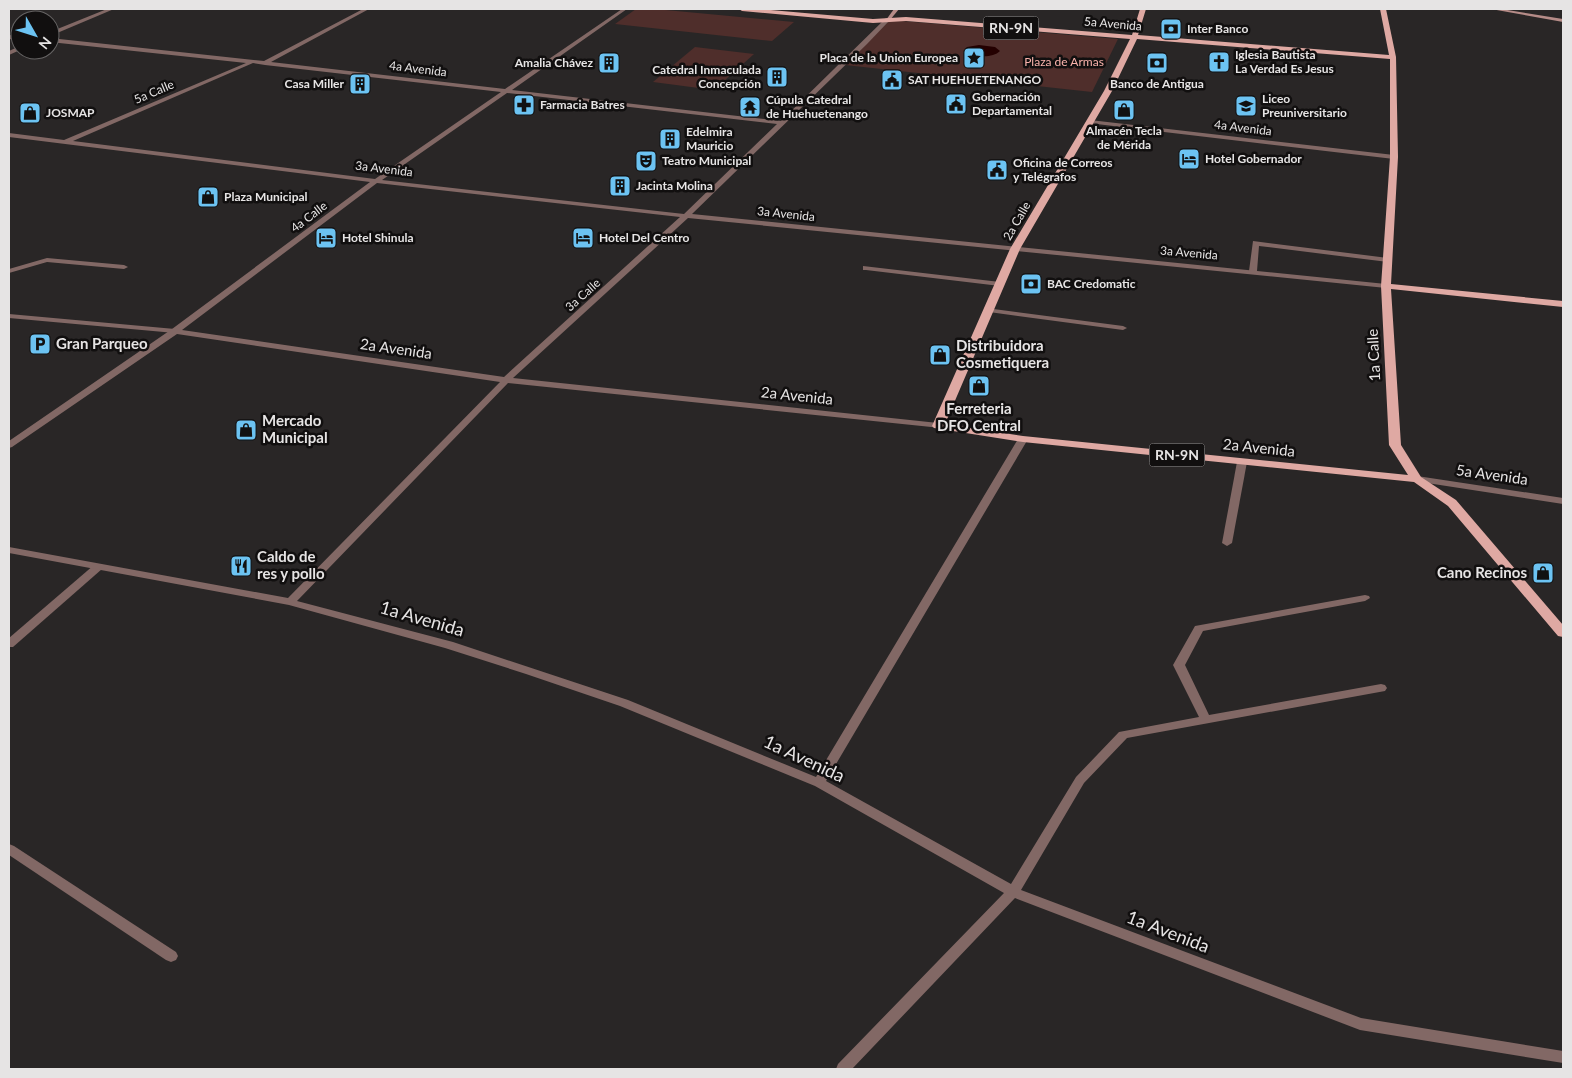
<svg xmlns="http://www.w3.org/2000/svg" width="1572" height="1078" font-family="Lato,sans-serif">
	<rect width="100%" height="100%" fill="#292626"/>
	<g fill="#4f2e2b">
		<polygon points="636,9 655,9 794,22 772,41 615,24"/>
		<polygon points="890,20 1118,39 1092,92 845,65"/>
		<polygon points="695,47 754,54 714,90 653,82"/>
	</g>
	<path fill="#240000" d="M979,45L995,47L1000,51C992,59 973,57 965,51L967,47Z"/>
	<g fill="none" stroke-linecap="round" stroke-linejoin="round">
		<g fill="#826865" fill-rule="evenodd">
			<polygon points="1253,241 1388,258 1392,260 1388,262 1259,246 1257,271 1253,273 1249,271"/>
			<polygon points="47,258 124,265 128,267 124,269 47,262 9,273 9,269"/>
			<polygon points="863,266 1000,282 1004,284 1000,286 866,270 863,270"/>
			<polygon points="986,308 1123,326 1127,328 1123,330 989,312 986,312"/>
			<polygon points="9,314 175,329 179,331 175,333 9,318"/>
			<polygon points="1242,459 1247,462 1232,543 1227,546 1222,543 1237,462"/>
			<polygon points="98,564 103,567 102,569 13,647 9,647 9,638 94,565"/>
			<polygon points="9,844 14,846 176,952 178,956 176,960 171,962 166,960 9,855"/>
		</g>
		<g fill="#826865" fill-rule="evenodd">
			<polygon points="107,9 114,9 50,36 50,32"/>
			<path d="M363,9H369L271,62L505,89L622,9H627L512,90L781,121L886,18H890V20L867,44L692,214L1386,284L1390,286L1386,288L688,218L513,378L938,423L942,426L941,428L508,383L297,601L453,642L628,700L816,777L1018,439L1020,437H1026L1028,439L826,781L1011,884L1076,777L1119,732L1199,717L1173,665L1195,626L1365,595L1369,596L1370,598L1365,601L1203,631L1185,665L1209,715L1381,684L1385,685L1387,688L1385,691L1127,738L1084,783L1021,890L1361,1018L1563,1051V1063L1360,1030L1015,898L852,1069H836L838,1064L1004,893L815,786L620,706L526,674L445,648L289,605L9,553V547L288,598L500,382L177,334L12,447L9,448V441L172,329L370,182L9,137V133L64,140L246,63L50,42V38L264,61ZM253,63L265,65L501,92L375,179L73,141ZM507,93L777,124L684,214L382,180ZM377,183L680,217L504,377L182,330Z"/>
			<polygon points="9,35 20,36 20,40 9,39"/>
			<polygon points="20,46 20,50 9,55 9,51"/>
			<polygon points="1090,120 1394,155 1397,157 1394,159 1088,123 1088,121"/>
			<polygon points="1417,476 1563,498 1563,504 1414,481 1412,479 1414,477"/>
		</g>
		<g fill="#b68c88" fill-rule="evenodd">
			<polygon points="894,9 899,9 890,20 886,20"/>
			<polygon points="1491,9 1501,9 1563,19 1563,22"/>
		</g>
		<path fill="#dfa9a3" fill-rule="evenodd" d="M739,9H760L873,19L906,17L1132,35L1140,9H1146L1138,35L1389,55L1380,9H1386L1396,57L1398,157L1391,284L1563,301V307L1391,289L1401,445L1421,477L1456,500L1563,625V637L1558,636L1448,506L1414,482L1023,442L934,428L932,426L1010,249L1104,91L1130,39L906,21L873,23L742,11ZM1137,39L1390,59V157L1381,286L1389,445L1408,475L1023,436L945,424L1020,249L1112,91Z"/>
	</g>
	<defs>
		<g id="bank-square" transform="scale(1.125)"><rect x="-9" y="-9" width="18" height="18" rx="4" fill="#6cc3f2" stroke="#110f0f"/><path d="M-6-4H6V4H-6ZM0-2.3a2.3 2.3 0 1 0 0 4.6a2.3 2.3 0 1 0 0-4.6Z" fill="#111"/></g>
		<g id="sight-square" transform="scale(1.125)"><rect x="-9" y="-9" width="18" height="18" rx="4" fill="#6cc3f2" stroke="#110f0f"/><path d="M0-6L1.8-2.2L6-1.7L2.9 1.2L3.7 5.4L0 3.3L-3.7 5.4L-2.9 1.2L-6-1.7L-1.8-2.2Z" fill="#111"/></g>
		<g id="church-square" transform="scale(1.125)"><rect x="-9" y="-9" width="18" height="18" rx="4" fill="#6cc3f2" stroke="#110f0f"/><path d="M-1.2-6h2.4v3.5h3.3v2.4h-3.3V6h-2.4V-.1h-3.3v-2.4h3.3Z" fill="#111"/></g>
		<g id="building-square" transform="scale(1.125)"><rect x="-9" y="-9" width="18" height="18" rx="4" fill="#6cc3f2" stroke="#110f0f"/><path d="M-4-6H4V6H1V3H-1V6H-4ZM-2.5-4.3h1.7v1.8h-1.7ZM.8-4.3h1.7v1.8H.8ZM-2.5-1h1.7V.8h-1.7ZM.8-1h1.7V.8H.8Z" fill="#111"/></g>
		<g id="civic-square" transform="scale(1.125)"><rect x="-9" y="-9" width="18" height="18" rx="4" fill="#6cc3f2" stroke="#110f0f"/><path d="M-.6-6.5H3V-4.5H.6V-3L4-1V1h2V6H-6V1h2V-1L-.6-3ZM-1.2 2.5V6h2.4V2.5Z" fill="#111"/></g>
		<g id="pharmacy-square" transform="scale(1.125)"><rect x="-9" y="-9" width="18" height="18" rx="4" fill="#6cc3f2" stroke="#110f0f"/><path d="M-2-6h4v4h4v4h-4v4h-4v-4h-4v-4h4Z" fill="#111"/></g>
		<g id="school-square" transform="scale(1.125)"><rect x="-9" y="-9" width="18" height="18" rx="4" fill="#6cc3f2" stroke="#110f0f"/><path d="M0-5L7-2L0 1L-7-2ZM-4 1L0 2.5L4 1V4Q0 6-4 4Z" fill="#111"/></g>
		<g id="temple-square" transform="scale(1.125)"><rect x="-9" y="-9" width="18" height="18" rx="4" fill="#6cc3f2" stroke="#110f0f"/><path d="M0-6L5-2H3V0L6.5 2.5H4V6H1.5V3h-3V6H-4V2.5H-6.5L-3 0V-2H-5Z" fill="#111"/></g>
		<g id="shop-square" transform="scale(1.125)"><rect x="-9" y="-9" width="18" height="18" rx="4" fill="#6cc3f2" stroke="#110f0f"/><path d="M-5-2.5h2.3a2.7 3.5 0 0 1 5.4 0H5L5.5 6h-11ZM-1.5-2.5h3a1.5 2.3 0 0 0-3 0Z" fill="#111"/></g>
		<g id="hotel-square" transform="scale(1.125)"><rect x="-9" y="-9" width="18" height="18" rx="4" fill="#6cc3f2" stroke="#110f0f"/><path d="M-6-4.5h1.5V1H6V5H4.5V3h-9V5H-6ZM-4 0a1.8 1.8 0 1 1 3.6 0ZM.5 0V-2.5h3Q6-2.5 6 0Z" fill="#111"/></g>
		<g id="theatre-square" transform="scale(1.125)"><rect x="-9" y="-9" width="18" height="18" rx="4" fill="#6cc3f2" stroke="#110f0f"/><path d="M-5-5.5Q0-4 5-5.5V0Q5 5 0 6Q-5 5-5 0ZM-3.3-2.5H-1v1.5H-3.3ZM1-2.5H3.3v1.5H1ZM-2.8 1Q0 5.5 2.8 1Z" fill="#111"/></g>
		<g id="parking-square" transform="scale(1.125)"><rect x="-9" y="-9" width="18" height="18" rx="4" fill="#6cc3f2" stroke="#110f0f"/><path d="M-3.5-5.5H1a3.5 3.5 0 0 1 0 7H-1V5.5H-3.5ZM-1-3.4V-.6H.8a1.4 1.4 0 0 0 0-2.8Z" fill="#111"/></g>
		<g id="restaurant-square" transform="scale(1.125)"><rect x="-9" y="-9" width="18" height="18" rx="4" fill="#6cc3f2" stroke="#110f0f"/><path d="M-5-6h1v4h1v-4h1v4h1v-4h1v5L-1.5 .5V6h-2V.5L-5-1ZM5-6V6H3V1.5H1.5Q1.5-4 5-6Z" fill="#111"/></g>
	</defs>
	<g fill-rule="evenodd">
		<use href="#bank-square" x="1171" y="29"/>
		<use href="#sight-square" x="974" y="58"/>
		<use href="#church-square" x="1219" y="62"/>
		<use href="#building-square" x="609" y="63"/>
		<use href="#bank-square" x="1157" y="63"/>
		<use href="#building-square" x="777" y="77"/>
		<use href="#civic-square" x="892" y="80"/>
		<use href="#building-square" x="360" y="84"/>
		<use href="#civic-square" x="956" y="104"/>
		<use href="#pharmacy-square" x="524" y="105"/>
		<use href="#school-square" x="1246" y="106"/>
		<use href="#temple-square" x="750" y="107"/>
		<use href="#shop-square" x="1124" y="110"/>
		<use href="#shop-square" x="30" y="113"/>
		<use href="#building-square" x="670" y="139"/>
		<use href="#hotel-square" x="1189" y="159"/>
		<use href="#theatre-square" x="646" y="161"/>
		<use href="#civic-square" x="997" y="170"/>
		<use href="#building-square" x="620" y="186"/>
		<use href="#shop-square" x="208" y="197"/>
		<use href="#hotel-square" x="326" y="238"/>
		<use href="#hotel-square" x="583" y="238"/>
		<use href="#bank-square" x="1031" y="284"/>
		<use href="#parking-square" x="40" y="344"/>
		<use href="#shop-square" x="940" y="355"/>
		<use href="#shop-square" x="979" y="386"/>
		<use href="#shop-square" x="246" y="430"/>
		<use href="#restaurant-square" x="241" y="566"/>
		<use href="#shop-square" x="1543" y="573"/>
	</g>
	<g text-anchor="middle" stroke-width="5" stroke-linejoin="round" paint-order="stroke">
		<g font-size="12" fill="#e6e4e4" stroke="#110f0f">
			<text transform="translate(1113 24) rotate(5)" y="4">5a Avenida</text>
			<text transform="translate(418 69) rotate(7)" y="4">4a Avenida</text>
			<text transform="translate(154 92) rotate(-23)" y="4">5a Calle</text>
			<text transform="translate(1243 128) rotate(7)" y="4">4a Avenida</text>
			<text transform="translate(384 169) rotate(7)" y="4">3a Avenida</text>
			<text transform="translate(786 214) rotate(6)" y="4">3a Avenida</text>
			<text transform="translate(309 217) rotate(-37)" y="4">4a Calle</text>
			<text transform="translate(1017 221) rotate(-60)" y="4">2a Calle</text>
			<text transform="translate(1189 253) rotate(5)" y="4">3a Avenida</text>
			<text transform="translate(583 295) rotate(-42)" y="4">3a Calle</text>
		</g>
		<g font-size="12" font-weight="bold" fill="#e6e4e4" stroke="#110f0f" text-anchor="start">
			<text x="1187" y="33">Inter Banco</text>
			<text x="1235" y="59">Iglesia Bautista<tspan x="1235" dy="14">La Verdad Es Jesus</tspan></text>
			<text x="958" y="62" text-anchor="end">Placa de la Union Europea</text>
			<text x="593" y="67" text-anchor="end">Amalia Chávez</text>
			<text x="761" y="74" text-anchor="end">Catedral Inmaculada<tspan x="761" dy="14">Concepción</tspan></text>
			<text x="908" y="84">SAT HUEHUETENANGO</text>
			<text x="344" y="88" text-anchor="end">Casa Miller</text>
			<text x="1157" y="88" text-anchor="middle">Banco de Antigua</text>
			<text x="972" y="101">Gobernación<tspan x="972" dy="14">Departamental</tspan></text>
			<text x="1262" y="103">Liceo<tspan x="1262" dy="14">Preuniversitario</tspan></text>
			<text x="766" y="104">Cúpula Catedral<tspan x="766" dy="14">de Huehuetenango</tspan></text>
			<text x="540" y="109">Farmacia Batres</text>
			<text x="46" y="117">JOSMAP</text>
			<text x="1124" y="135" text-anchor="middle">Almacén Tecla<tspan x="1124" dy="14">de Mérida</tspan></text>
			<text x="686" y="136">Edelmira<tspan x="686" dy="14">Mauricio</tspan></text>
			<text x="1205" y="163">Hotel Gobernador</text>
			<text x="662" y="165">Teatro Municipal</text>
			<text x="1013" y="167">Oficina de Correos<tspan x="1013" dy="14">y Telégrafos</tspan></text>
			<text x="636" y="190">Jacinta Molina</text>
			<text x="224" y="201">Plaza Municipal</text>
			<text x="342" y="242">Hotel Shinula</text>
			<text x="599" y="242">Hotel Del Centro</text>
			<text x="1047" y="288">BAC Credomatic</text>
		</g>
		<g font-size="12" fill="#fab3ac" stroke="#110f0f">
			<text x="1064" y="66">Plaza de Armas</text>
		</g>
		<g fill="#110f0f" stroke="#a6a4a4" stroke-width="1">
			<rect x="983.5" y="16.5" width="55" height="23" rx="4"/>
			<rect x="1149.5" y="443.5" width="55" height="23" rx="4"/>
		</g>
		<g font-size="14" font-weight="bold" fill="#e6e4e4">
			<text x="1011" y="33">RN-9N</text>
			<text x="1177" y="460">RN-9N</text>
		</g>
		<g font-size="15" font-weight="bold" fill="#e6e4e4" stroke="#110f0f" text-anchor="start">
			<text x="56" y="349">Gran Parqueo</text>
			<text x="956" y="351">Distribuidora<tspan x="956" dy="17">Cosmetiquera</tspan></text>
			<text x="979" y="414" text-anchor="middle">Ferreteria<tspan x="979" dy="17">DFO Central</tspan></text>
			<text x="262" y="426">Mercado<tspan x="262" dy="17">Municipal</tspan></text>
			<text x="257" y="562">Caldo de<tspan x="257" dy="17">res y pollo</tspan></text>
			<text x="1527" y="578" text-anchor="end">Cano Recinos</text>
		</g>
		<g font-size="15" fill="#e6e4e4" stroke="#110f0f">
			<text transform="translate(396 349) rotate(8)" y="5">2a Avenida</text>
			<text transform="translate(1374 355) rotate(-93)" y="5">1a Calle</text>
			<text transform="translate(797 396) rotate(6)" y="5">2a Avenida</text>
			<text transform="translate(1259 448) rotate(6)" y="5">2a Avenida</text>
			<text transform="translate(1492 475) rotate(8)" y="5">5a Avenida</text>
		</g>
		<g font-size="18" fill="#e6e4e4" stroke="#110f0f">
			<text transform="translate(422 619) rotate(16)" y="6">1a Avenida</text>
			<text transform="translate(804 759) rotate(25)" y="6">1a Avenida</text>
			<text transform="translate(1168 932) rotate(21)" y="6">1a Avenida</text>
		</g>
	</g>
	<rect width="1572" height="1078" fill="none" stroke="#e6e4e4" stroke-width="20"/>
	<g transform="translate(35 35) rotate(129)"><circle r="24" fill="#110f0f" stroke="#666464"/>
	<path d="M0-4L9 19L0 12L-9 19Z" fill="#6cc3f2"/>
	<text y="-8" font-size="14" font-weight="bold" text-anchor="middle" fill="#e6e4e4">N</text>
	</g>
</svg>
